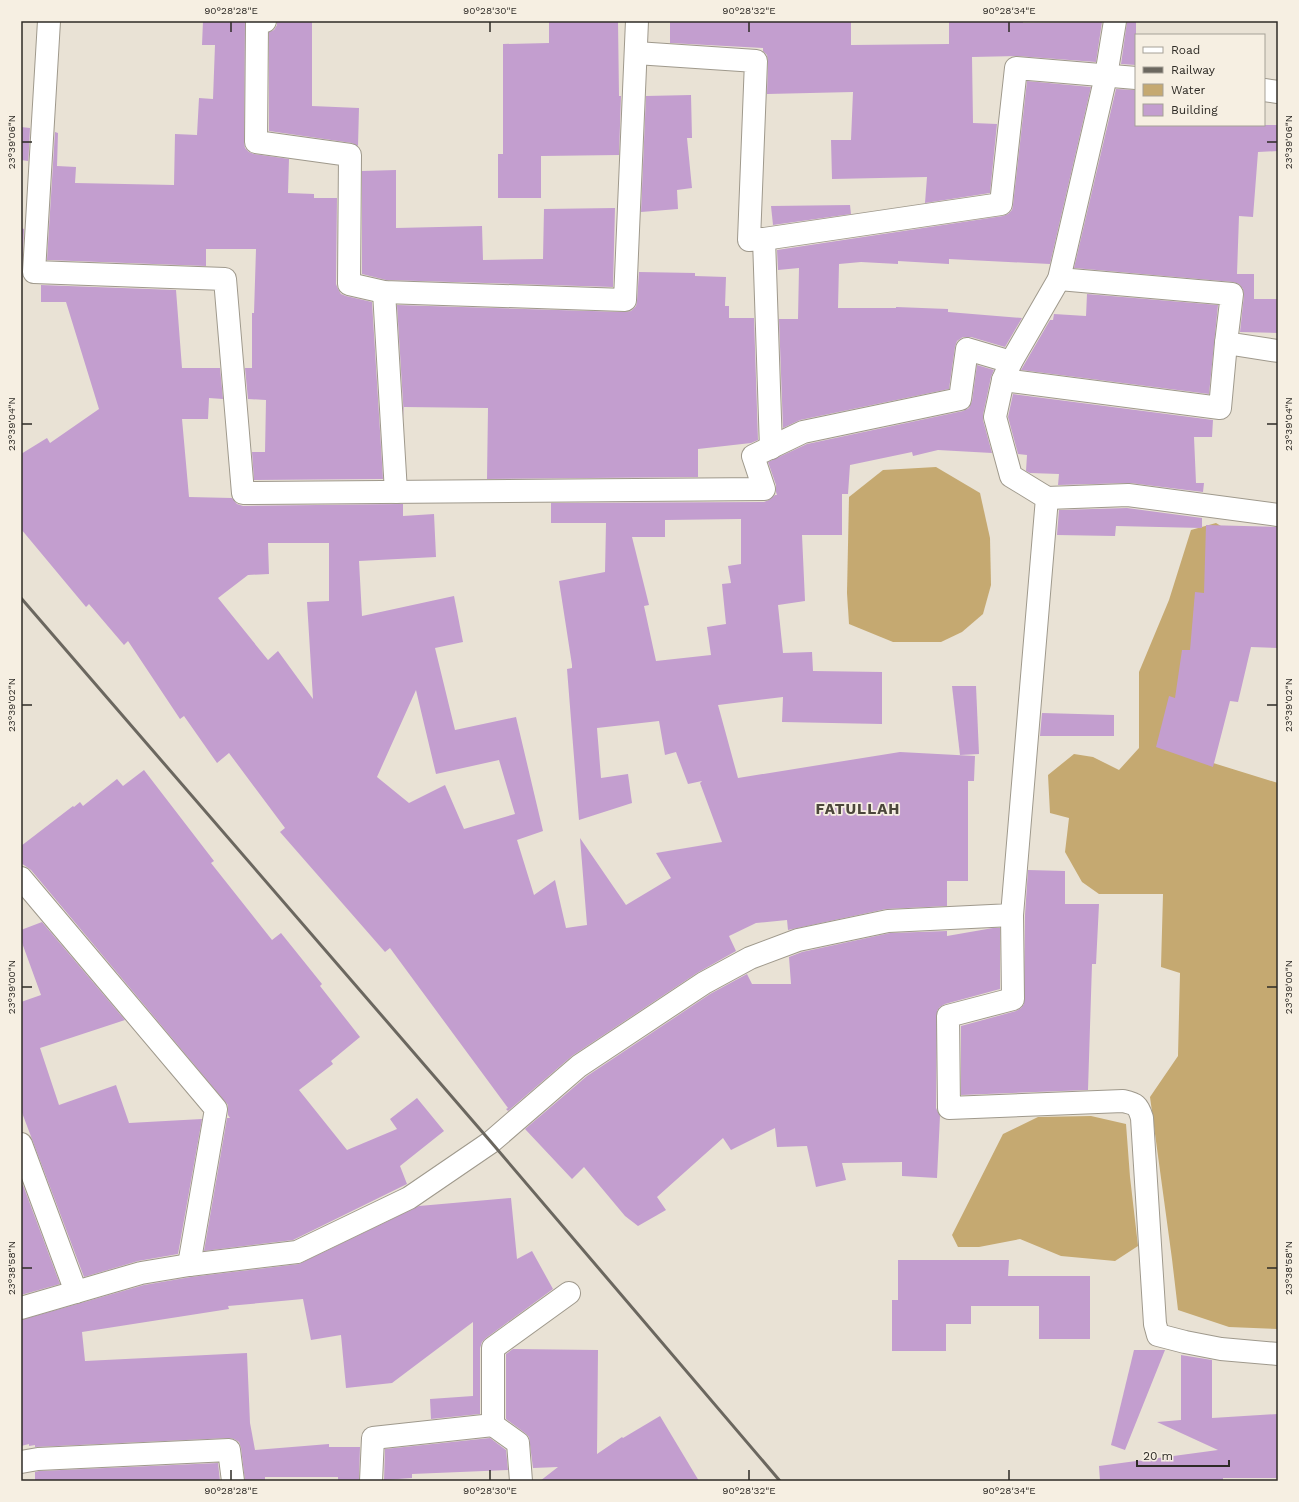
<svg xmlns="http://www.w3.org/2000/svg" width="1299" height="1502" font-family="'Work Sans',sans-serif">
	<rect width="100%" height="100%" fill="#e9e2d5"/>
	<g fill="#c5a971">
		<polygon points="936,467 980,493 990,538 991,585 983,614 962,632 941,642 893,642 849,624 847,593 849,497 883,470"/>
		<polygon points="1216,523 1234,534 1197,758 1278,783 1278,1329 1229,1327 1178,1310 1172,1259 1150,1097 1178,1056 1180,973 1161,967 1163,894 1099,894 1082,882 1065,852 1069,818 1050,813 1048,775 1074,754 1093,757 1119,770 1139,748 1139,672 1169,600 1191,530"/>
		<polygon points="1091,1116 1126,1124 1130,1177 1138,1246 1115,1261 1061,1256 1020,1239 979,1247 958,1247 952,1235 1003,1134 1038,1117"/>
	</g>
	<g fill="#c39ecf" fill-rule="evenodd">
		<polygon points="203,21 245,21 244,142 245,148 249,152 254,154 289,159 288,193 314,194 314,198 337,198 336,284 338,289 341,294 346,296 372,302 383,479 254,480 252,452 265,452 266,400 248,399 245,368 252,368 252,313 254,313 256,249 206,249 206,266 47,260 55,132 58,133 57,166 76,167 75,183 174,185 175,134 197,135 199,98 213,99 215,45 202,45"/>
		<polygon points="277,21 312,21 312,106 359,108 358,146 352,143 269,131 269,32 274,30 277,25"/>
		<polygon points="549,21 618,21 619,96 621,96 619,155 541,156 541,198 498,198 498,154 503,154 503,44 549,43"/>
		<polygon points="670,21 851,21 851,45 949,44 949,21 1023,21 1023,23 1102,22 1096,62 1017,56 972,57 973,123 997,124 990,193 925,203 927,177 832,179 831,140 851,140 853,92 767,94 768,61 767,55 763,51 763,48 670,43"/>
		<polygon points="1127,22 1136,22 1136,65 1121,64"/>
		<polygon points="1027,81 1091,87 1050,264 949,259 949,264 898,261 898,264 861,262 839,264 838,308 896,308 896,307 948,309 948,312 1022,318 1005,347 971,337 963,337 957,341 955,347 949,389 800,420 783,428 779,319 798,319 799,268 778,270 777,250 1003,216 1008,214 1012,210 1013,205"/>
		<polygon points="1116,89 1136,90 1136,125 1278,125 1278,151 1258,152 1253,217 1239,216 1237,274 1254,274 1254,299 1278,299 1278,333 1240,332 1244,295 1243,289 1239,284 1233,282 1074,268"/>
		<polygon points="691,95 692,138 687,138 692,188 677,190 678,209 641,212 646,96"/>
		<polygon points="21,127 30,128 28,167 28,161 21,160"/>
		<polygon points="396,170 396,228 482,226 483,260 543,259 544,209 615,208 613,287 386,280 362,274 362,171"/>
		<polygon points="850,205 851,214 773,225 771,206"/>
		<polygon points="21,228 24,229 22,269 21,269"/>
		<polygon points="639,272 695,273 695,276 726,277 725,306 729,306 729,318 754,318 758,440 751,443 698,449 698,477 487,479 488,408 404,407 404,418 397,305 625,312 631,311 636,306 637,301"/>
		<path d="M41,285L176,290L182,368H220L223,399L209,398L208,419H182L189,497L232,498L237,504L243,506L403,504V516L434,514L436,557L359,561L362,616L454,596L463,642L435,648L455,730L516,717L543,831L517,840L534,895L555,880L566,928L587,925L580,838L626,905L671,878L656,853L722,842L700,783L702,781L688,784L676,752L665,755L659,721L597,728L601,778L628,774L632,803L579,820L567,669L572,668V665L559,581L605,572L606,523H551V503L764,502L769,500L775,495H777L776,492V485L768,462L807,444L963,411L969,408L972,401L977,365L994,370L991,377L983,415V420L992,453L938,450L913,456L912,452L850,465L848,494H842V535H802L805,601L778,605L783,653L812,652L813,671L882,672V724L782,722L783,697L718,705L738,778L900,752L975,756L974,781H968V881H947V906L886,909L788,930L787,920L756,923L729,936L736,951L697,973L572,1056L508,1111L506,1109L508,1108L390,948L385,952L280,832L285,828L229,753L217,763L184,716L180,719L128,641L124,645L89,604L86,607L21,529V454L47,438L50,443L99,409L66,302H41ZM741,519V564L728,566L731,583L722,584L726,624L707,627L711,655L656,661L644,606L649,605L632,537H665V520ZM268,543H329V601L307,602L313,699L278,651L268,660L218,598L248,575L269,574ZM416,690L436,774L499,760L515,814L464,829L445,785L409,803L377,777Z"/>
		<polygon points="1087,294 1218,305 1209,394 1021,370 1050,320 1053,320 1054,314 1086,316"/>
		<polygon points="1013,394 1213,420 1212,437 1194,437 1196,483 1204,483 1203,492 1130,483 1058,485 1059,474 1030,473 1026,471 1027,455 1018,454 1008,417"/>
		<polygon points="1127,508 1202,518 1202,528 1116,526 1115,536 1057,535 1059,510"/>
		<polygon points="1206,525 1278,527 1278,648 1251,647 1238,702 1230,701 1213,767 1156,747 1169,696 1175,698 1182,650 1190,650 1195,592 1204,593"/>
		<polygon points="952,686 976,686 979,754 960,755"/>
		<polygon points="1042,713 1114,715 1114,736 1040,736"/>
		<polygon points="144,770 214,861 211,863 272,940 281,933 322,984 320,986 360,1037 331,1061 333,1064 299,1090 347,1150 397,1129 390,1119 417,1098 444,1131 400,1166 407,1184 293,1240 204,1251 227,1118 230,1118 228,1115 228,1105 31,870 21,863 21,846 73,806 74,807 80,802 83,806 117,779 123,786"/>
		<polygon points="1028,870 1065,871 1065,904 1099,904 1096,964 1092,964 1088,1090 961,1095 961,1026 1016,1011 1021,1008 1024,1004 1025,915"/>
		<polygon points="42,922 125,1020 40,1048 59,1105 116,1085 129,1123 202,1119 178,1254 138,1261 84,1277 21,1110 21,1002 41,995 21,940 21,930"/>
		<polygon points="993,928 1000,928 1000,989 945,1004 940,1007 937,1011 936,1108 940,1116 937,1178 902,1176 902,1162 842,1163 846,1180 816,1187 807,1146 777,1147 775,1128 731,1150 723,1138 657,1197 666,1210 638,1226 625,1216 584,1167 572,1179 525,1129 587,1076 710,994 747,974 752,984 791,984 789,957 802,952 890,933 947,931 947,936"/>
		<polygon points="23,1185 60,1284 21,1295 21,1186"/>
		<polygon points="511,1198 517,1259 532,1251 553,1289 486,1338 482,1342 480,1348 480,1414 431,1419 430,1399 473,1396 473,1322 392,1383 346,1388 341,1335 311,1340 303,1299 228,1306 229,1309 82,1332 85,1361 247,1353 250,1423 255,1450 329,1444 329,1447 360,1447 359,1481 338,1481 338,1477 265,1477 265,1481 245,1481 241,1448 239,1442 234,1439 229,1438 35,1447 35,1445 29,1446 29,1444 21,1446 21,1320 144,1285 191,1277 299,1264 419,1206"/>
		<polygon points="898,1260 1009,1260 1008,1276 1090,1276 1090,1339 1039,1339 1039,1306 971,1306 971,1324 946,1324 946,1351 892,1351 892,1300 898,1300"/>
		<polygon points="513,1349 598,1350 597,1454 622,1437 623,1438 660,1416 699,1481 540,1481 558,1467 533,1468 529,1437 525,1433 506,1419 506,1354"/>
		<polygon points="1134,1350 1165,1350 1125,1450 1111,1445"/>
		<polygon points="1181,1355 1212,1360 1212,1418 1278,1414 1278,1478 1223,1478 1223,1481 1100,1481 1099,1466 1218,1450 1157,1422 1181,1420"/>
		<polygon points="490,1438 506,1450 508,1470 412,1474 412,1478 384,1480 385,1449"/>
		<polygon points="218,1463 220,1481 35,1481 35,1472 39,1471"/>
	</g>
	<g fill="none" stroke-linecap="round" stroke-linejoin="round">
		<g stroke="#9f998c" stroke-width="24">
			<g id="street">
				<polyline points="49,21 34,272 225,279 243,493 764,489 753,456 803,432 960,399 967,349 1011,362"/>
				<polyline points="265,21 257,23 256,142 350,155 349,284 384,292 625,300 637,21"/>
				<polyline points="636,53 756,61 749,240 764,239 771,448"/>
				<polyline points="1264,90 1278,92"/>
				<polyline points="764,239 1001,204 1016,68 1136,78"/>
				<polyline points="1059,279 1232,294 1226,343 1278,351"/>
				<polyline points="384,292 396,492"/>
				<polyline points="1003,380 1220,408 1226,343"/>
				<polyline points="1047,498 1128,495 1278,515"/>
				<polyline points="21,878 216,1109 189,1265"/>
				<path d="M1012,915L1013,999L948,1016L949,1108L1123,1101C1136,1104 1138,1105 1142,1118L1155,1324L1158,1335L1185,1342L1221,1349L1278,1354"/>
				<polyline points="21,1144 76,1292"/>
				<polyline points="21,1308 141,1273 189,1265 297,1252 409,1198 491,1142 579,1066 704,983 750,958 798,940 888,921 1012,915 1047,498 1011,476 995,417 1003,380 1011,362 1059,279 1106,76 1115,21"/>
				<polyline points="21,1462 38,1459 229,1450 233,1481"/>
				<polyline points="371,1481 373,1438 493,1425"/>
				<polyline points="521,1481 518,1443 493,1425 493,1348 569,1293"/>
			</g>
		</g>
		<use href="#street" stroke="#fff" stroke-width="22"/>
		<polyline stroke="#6b675f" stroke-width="3" points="21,598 491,1142 780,1481"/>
	</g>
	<path fill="none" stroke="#2e2b26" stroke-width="1.5" d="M231,22V32M490,22V32M749,22V32M1009,22V32M22,142H32M1267,142H1277M22,424H32M1267,424H1277M22,705H32M1267,705H1277M22,987H32M1267,987H1277M22,1268H32M1267,1268H1277M231,1470V1480M490,1470V1480M749,1470V1480M1009,1470V1480"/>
	<g text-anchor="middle" stroke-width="3.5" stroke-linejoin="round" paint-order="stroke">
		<g font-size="15" font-weight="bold" letter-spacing="1" fill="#4b463b" stroke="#f6efe2">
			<text x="858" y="814">FATULLAH</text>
		</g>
	</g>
	<rect width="1299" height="1502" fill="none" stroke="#f6efe2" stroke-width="44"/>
	<rect x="1135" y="34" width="130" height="92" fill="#f6efe2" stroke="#a6a197"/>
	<rect x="1143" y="47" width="20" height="6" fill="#ffffff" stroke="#a6a197"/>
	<text x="1171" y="54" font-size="12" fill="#2e2b26">Road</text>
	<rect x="1143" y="67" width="20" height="6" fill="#6b675f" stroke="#a6a197"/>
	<text x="1171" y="74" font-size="12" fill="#2e2b26">Railway</text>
	<rect x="1143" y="84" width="20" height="12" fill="#c5a971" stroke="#a6a197"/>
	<text x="1171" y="94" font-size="12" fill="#2e2b26">Water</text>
	<rect x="1143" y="104" width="20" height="12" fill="#c39ecf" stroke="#a6a197"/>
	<text x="1171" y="114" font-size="12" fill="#2e2b26">Building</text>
	<path d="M1137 1460v6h92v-6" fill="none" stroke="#2e2b26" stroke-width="2"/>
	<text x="1143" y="1460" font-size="12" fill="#2e2b26" stroke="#f6efe2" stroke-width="3" paint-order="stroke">20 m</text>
	<rect x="22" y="22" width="1255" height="1458" fill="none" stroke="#2e2b26" stroke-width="1.5"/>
	<g font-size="10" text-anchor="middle" fill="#2e2b26">
		<text x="231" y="14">90°28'28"E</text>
		<text x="490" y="14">90°28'30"E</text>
		<text x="749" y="14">90°28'32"E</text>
		<text x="1009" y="14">90°28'34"E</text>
		<text transform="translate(11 142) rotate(-90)" y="4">23°39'06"N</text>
		<text transform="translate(1288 142) rotate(-90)" y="4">23°39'06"N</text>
		<text transform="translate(11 424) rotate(-90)" y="4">23°39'04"N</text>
		<text transform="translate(1288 424) rotate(-90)" y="4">23°39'04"N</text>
		<text transform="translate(11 705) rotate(-90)" y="4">23°39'02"N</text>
		<text transform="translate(1288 705) rotate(-90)" y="4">23°39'02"N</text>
		<text transform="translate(11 987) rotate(-90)" y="4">23°39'00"N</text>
		<text transform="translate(1288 987) rotate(-90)" y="4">23°39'00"N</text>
		<text transform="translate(11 1268) rotate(-90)" y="4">23°38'58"N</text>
		<text transform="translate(1288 1268) rotate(-90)" y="4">23°38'58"N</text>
		<text x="231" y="1494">90°28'28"E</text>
		<text x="490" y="1494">90°28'30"E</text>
		<text x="749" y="1494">90°28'32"E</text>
		<text x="1009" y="1494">90°28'34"E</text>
	</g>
</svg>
